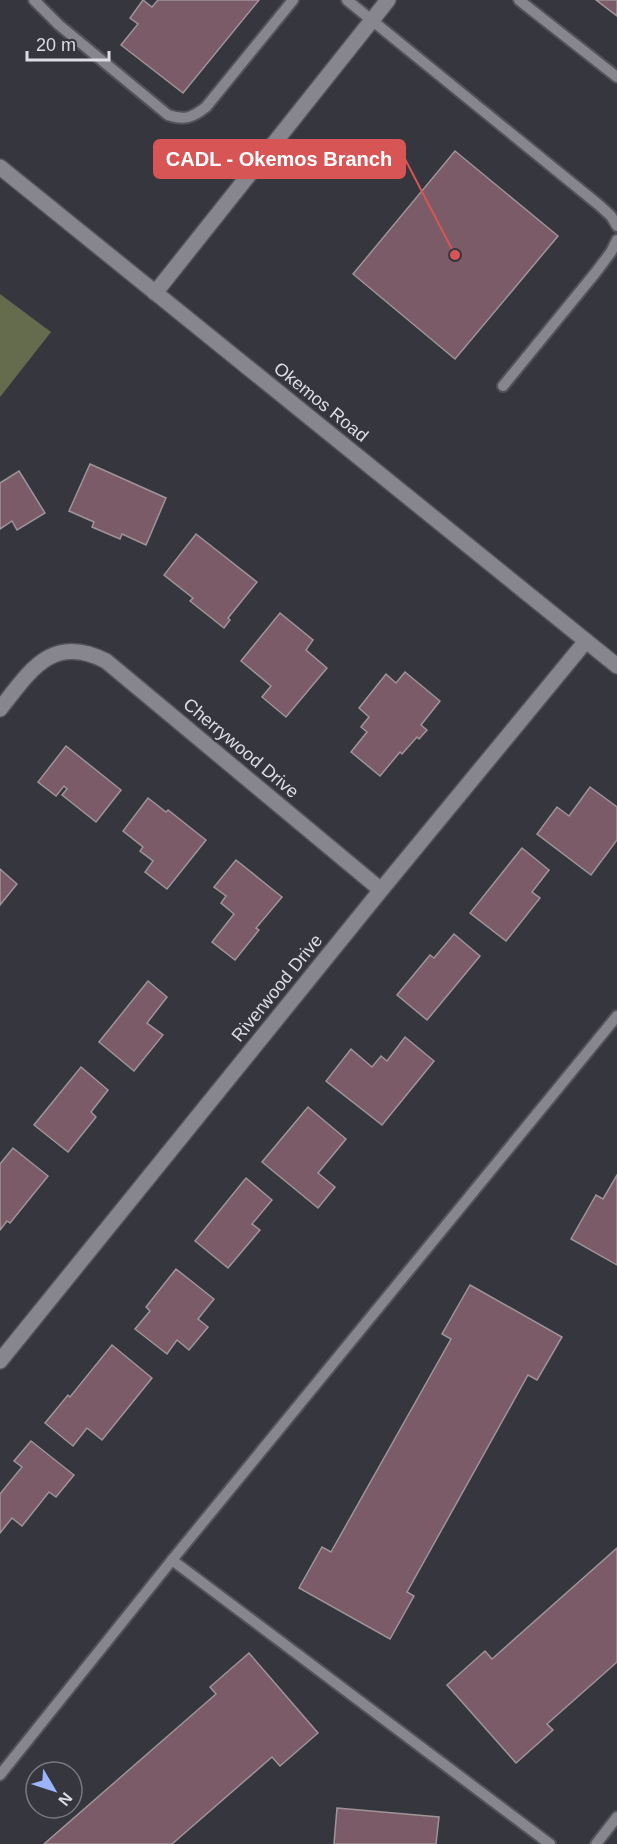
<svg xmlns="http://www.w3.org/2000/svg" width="617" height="1844" font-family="Arial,sans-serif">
	<rect width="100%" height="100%" fill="#36363e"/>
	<polygon fill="#656c4e" points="0,294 51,332 0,397"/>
	<g fill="#7b5b67" stroke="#9f9498" stroke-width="1.5">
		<polygon points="143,0 152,7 158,0 259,0 183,93 121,45 138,24 130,18"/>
		<polygon points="596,0 617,0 617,16"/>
		<polygon points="455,151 558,236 455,359 353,274"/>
		<polygon points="90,464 166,498 146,545 122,534 120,539 92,527 94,522 69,511"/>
		<polygon points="19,471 45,513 17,530 12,521 0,529 0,483"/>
		<polygon points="196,534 257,582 228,618 230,620 224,628 190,601 193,598 164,575"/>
		<polygon points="280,613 313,640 306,650 327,668 286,717 262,697 271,686 241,661"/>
		<polygon points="405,672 440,701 421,725 427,730 419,739 417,737 402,754 400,752 380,776 351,752 367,732 361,727 369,717 359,708 386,674 396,683"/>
		<polygon points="66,746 121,790 96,822 62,795 67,789 64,786 56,796 38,782"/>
		<polygon points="590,787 617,807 617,840 591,875 537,834 557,807 569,816"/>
		<polygon points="148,798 166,812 168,810 206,840 167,889 145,872 153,861 140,851 143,847 123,831"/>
		<polygon points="522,848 549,870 532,892 540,898 506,941 470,913"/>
		<polygon points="236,860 282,897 256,928 259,930 235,960 212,942 234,914 221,903 226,896 214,887"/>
		<polygon points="0,869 17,884 0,905"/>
		<polygon points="454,934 480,956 427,1020 397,995 430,955 434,958"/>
		<polygon points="148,981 167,997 147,1023 163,1035 134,1071 99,1042"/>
		<polygon points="405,1037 434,1061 382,1125 326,1081 351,1049 372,1067 381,1056 387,1061"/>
		<polygon points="81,1067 108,1090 91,1112 96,1117 68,1152 34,1125"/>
		<polygon points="308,1107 346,1139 318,1173 335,1187 318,1208 262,1162"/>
		<polygon points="13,1148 48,1176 10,1223 7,1221 0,1230 0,1164"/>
		<polygon points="617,1175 617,1265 571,1239 596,1195 603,1199"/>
		<polygon points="246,1178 272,1200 252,1224 260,1230 228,1268 195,1241"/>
		<polygon points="176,1269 214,1299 198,1319 208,1327 189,1350 177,1340 167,1354 135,1329 150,1311 146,1307"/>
		<polygon points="470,1285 562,1337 537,1380 528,1375 407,1592 414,1596 390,1639 299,1588 322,1547 331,1552 451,1339 442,1334"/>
		<polygon points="112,1345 152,1378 102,1440 87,1428 73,1446 45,1423 68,1395 70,1397"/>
		<polygon points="31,1441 74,1475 56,1497 49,1492 22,1526 12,1518 0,1533 0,1494 22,1467 14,1461"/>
		<polygon points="617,1548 617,1662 547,1724 553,1730 516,1763 447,1685 485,1651 492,1659"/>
		<polygon points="249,1653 318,1733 280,1766 272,1757 172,1844 44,1844 216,1694 210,1687"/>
		<polygon points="337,1808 439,1817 436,1844 334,1844"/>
	</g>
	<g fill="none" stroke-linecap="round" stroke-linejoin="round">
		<g stroke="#53525a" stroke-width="14">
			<g id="service">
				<path d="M34,0L59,25L168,115C185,121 193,117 206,107L293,0"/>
				<polyline points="347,0 599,205 611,216 617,226"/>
				<polyline points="519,0 617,77"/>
				<polyline points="503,386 596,272 611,252 617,240"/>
				<polyline points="172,1560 550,1844"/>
				<polyline points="0,1775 172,1560 617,1016"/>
				<polyline points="596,1844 617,1817"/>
			</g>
		</g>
		<g stroke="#53525a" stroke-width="18">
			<g id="minor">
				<polyline points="155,293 388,0"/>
				<path d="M0,709C30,671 52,633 106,661L381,890"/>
				<polyline points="0,1361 381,890 586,641"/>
			</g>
		</g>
		<g stroke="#53525a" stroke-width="18">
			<polyline id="secondary" points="0,167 617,666"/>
		</g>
		<use href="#service" stroke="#87868f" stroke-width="10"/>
		<use href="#minor" stroke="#87868f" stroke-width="15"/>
		<use href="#secondary" stroke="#87868f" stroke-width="15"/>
	</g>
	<g text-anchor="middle" stroke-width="4.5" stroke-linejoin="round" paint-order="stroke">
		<g font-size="18" fill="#dddce2" stroke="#36363e">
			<text transform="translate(321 402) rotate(39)" y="6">Okemos Road</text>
			<text transform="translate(241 748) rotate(40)" y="6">Cherrywood Drive</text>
			<text transform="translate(277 988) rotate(-51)" y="6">Riverwood Drive</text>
		</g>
	</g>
	<path fill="none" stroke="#d85556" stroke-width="2" d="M455 255L405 159"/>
	<circle fill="#d85556" stroke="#36363e" stroke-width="2" cx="455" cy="255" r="6"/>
	<rect fill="#d85556" stroke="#d85556" stroke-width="2" x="154" y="140" width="251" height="38" rx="6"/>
	<g font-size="20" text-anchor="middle" font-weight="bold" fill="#fff">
		<text x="279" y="166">CADL - Okemos Branch</text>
	</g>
	<g transform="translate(54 1790) rotate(129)"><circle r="28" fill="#36363e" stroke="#797880" stroke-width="1.5"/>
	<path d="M0-4.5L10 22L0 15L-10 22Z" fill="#9cb4fd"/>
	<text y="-9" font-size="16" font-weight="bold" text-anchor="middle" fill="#dddce2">N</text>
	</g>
	<path d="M27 51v9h82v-9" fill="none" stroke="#dddce2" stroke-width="3"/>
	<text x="36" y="51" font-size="18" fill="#dddce2" stroke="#36363e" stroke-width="4.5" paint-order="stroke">20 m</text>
</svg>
